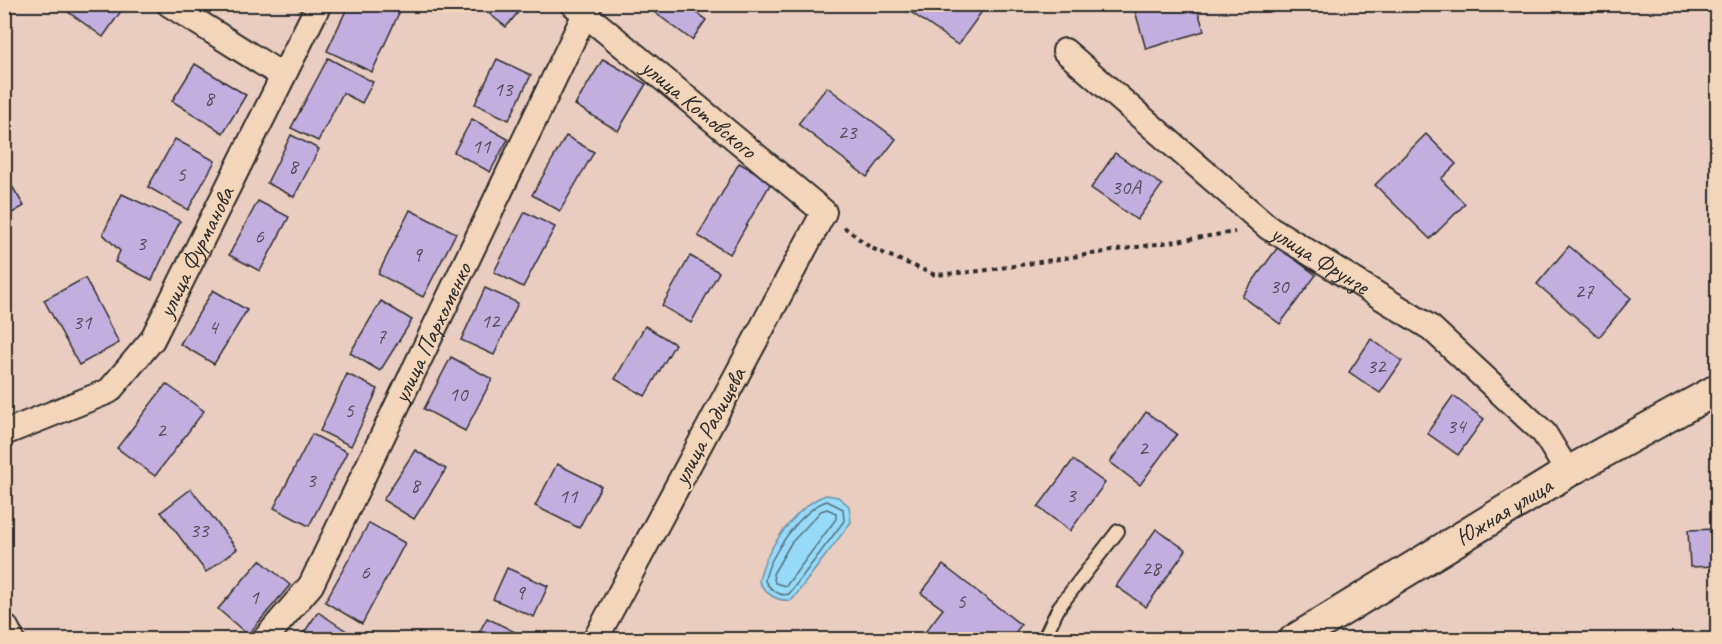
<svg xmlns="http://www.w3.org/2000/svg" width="1722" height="644" font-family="Caveat,sans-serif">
	<rect width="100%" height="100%" fill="#e9cdc1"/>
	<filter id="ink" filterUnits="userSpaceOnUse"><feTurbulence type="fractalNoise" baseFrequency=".0167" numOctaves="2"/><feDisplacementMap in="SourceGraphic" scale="12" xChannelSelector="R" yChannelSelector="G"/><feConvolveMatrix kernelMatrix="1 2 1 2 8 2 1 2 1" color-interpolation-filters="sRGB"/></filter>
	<g filter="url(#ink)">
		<path fill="#97daf9" stroke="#6c94a7" stroke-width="1.5" d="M826,495L838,497L849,506L851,522L792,600C777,602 767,595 759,582C762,553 798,504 826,495Z"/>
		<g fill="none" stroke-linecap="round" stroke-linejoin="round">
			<g stroke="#56717d" stroke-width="1.5">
				<path d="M827,501L843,509L844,521L789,594C779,597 770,589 765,581C767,557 804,507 827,501Z"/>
				<polygon points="827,509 836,513 836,519 786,586 775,583 773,574 791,543 821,511"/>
			</g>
		</g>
		<g fill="#c2afdf" stroke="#2b2b2b" stroke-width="1.5">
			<polygon points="72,4 126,4 103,37 67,11"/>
			<polygon points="349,4 403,4 372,72 327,51"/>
			<polygon points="477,4 525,4 506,27"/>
			<polygon points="647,4 685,4 706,20 692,40 646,6"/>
			<polygon points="903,4 975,4 983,10 958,45 902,6"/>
			<polygon points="1133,4 1196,4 1204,31 1146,49"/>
			<polygon points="328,58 373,82 362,103 343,93 318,141 291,128"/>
			<polygon points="497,59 531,75 509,120 475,104"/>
			<polygon points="603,59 646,84 618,131 575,105"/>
			<polygon points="195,64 246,95 223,133 172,101"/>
			<polygon points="827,87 896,139 867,177 798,124"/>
			<polygon points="472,119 508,139 490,172 454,152"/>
			<polygon points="1426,134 1456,164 1441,179 1465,204 1430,239 1375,185"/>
			<polygon points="291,135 319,149 294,197 267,183"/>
			<polygon points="566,136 594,152 560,211 532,195"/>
			<polygon points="175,139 215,161 188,210 148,187"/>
			<polygon points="1115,153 1162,185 1137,220 1091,188"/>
			<polygon points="739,163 772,181 730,254 698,236"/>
			<polygon points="4,173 24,206 4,218"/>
			<polygon points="122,194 180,221 152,280 115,262 120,251 103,234"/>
			<polygon points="258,201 289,217 260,271 229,255"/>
			<polygon points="410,210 456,233 423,297 378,274"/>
			<polygon points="525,212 555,227 523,287 494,272"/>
			<polygon points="1569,246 1631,298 1599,337 1537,284"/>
			<polygon points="1278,247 1316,275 1280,324 1242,296"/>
			<polygon points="690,256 719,272 691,323 662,306"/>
			<polygon points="85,278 119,343 79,365 44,300"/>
			<polygon points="485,288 518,303 494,355 461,340"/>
			<polygon points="213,290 247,310 214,364 180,344"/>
			<polygon points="381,301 412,320 380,371 350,353"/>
			<polygon points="645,326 675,344 645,396 615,379"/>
			<polygon points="1371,339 1402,361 1380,393 1349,372"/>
			<polygon points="451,357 492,379 465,431 424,409"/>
			<polygon points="347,374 378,389 351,446 320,431"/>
			<polygon points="166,384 204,411 155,476 117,448"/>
			<polygon points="1453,396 1484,419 1458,455 1427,433"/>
			<polygon points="1146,412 1177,434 1140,485 1110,462"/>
			<polygon points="312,434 347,452 309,526 274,508"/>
			<polygon points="415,450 446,469 414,519 383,500"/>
			<polygon points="1073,460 1105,483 1070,531 1038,507"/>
			<polygon points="557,464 601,486 579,528 535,506"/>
			<polygon points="191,489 237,549 206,572 161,512"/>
			<polygon points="369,523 405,543 362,624 325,602"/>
			<polygon points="1156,529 1186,550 1146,607 1116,586"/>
			<polygon points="1718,529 1718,566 1690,567 1688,530"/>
			<polygon points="260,560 290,585 248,635 218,609"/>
			<polygon points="943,565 1021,625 1010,640 919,640 943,609 921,593"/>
			<polygon points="507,568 548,586 534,617 493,599"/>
			<polygon points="318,612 354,636 352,640 299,640"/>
			<polygon points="487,618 519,634 516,640 475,640"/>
		</g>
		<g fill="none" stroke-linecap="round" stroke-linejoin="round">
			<g stroke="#2b2b2b" stroke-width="16">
				<polyline id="service" points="1043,640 1059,607 1118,531"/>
			</g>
			<g stroke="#2b2b2b" stroke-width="28">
				<g id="minor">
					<polyline points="169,4 283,76"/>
					<path id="s1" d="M573,4L824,212L595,640"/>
					<path id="s2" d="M1065,51L1268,227L1431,328L1544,433L1568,472"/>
					<path id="s3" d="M4,433L109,391L152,340L319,4"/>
					<path id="s4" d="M264,640L311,585L585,14"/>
				</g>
			</g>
			<g stroke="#2b2b2b" stroke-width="34">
				<g id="tertiary">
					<polyline points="4,630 9,640"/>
					<path id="s5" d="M1294,640L1568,472L1718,389"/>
				</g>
			</g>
			<polyline stroke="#2b2b2b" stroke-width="4" stroke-dasharray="4.5 4.5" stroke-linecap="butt" points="844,227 871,248 935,275 981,271 1235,232"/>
			<use href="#service" stroke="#f3d5b9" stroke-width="12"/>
			<use href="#minor" stroke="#f3d5b9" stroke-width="24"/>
			<use href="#tertiary" stroke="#f3d5b9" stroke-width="30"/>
		</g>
	</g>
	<g text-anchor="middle" stroke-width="4.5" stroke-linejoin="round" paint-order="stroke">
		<g font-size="21" fill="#514c58">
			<text x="503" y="96">13</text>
			<text x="209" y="105">8</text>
			<text x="847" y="139">23</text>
			<text x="481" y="153">11</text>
			<text x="293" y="173">8</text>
			<text x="181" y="181">5</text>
			<text x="1126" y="194">30А</text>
			<text x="259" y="243">6</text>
			<text x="141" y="250">3</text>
			<text x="417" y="261">9</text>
			<text x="1279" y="293">30</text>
			<text x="1584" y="298">27</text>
			<text x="490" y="328">12</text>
			<text x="82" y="329">31</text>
			<text x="213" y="334">4</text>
			<text x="381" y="343">7</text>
			<text x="1376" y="373">32</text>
			<text x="458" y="401">10</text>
			<text x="349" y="417">5</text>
			<text x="1456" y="433">34</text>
			<text x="161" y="437">2</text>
			<text x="1143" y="455">2</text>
			<text x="311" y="487">3</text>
			<text x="415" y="492">8</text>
			<text x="1071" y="502">3</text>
			<text x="568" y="503">11</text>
			<text x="199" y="537">33</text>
			<text x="1151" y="575">28</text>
			<text x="365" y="579">6</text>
			<text x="520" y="599">9</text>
			<text x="254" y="604">1</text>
			<text x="961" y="608">5</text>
		</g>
		<g font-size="24" fill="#2b2b2b" stroke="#f3d5b9">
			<text dy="8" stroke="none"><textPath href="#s1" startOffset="164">улица Котовского</textPath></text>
			<text dy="8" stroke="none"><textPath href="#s3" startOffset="278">улица Фурманова</textPath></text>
			<text dy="8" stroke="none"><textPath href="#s2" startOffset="330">улица Фрунзе</textPath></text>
			<text dy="8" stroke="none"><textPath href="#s4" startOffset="352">улица Пархоменко</textPath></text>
			<text transform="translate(709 426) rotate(-62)" y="8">улица Радищева</text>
			<text dy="8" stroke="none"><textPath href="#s5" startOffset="246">Южная улица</textPath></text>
		</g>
	</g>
	<rect width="1722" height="644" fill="none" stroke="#f3d5b9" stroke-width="24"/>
	<rect x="12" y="12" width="1698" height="620" fill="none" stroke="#2b2b2b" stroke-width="2" filter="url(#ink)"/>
</svg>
